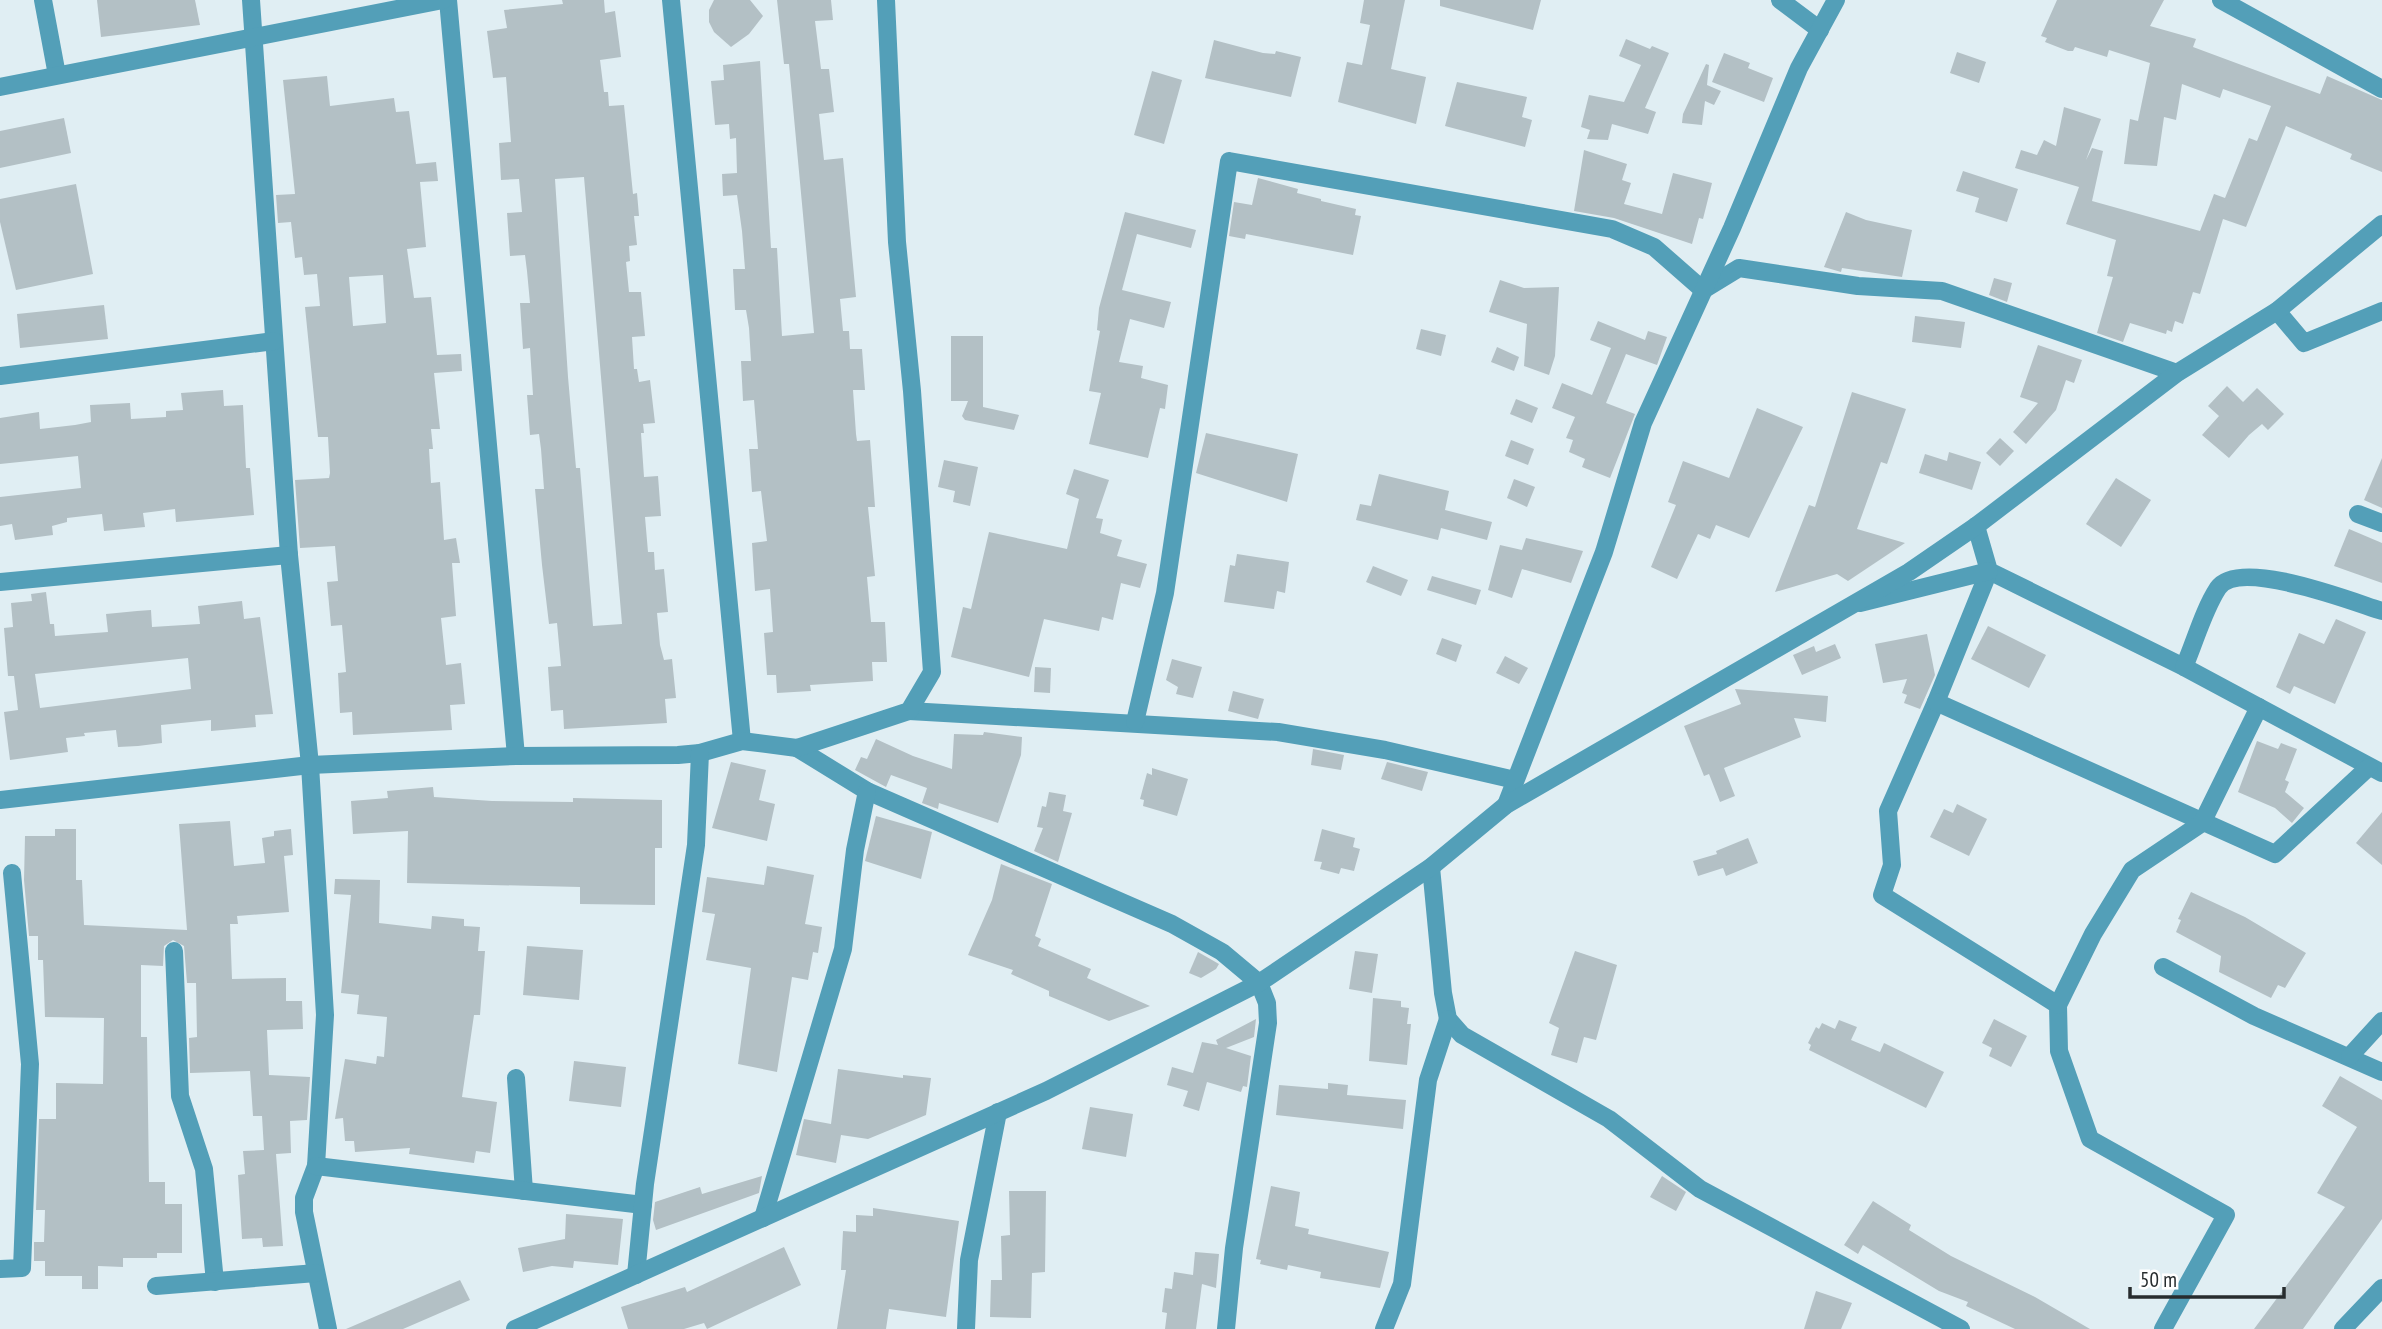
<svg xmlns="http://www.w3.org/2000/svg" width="2382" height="1329" font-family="'PT Sans Narrow',sans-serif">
	<rect width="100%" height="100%" fill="#e0eef3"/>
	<g fill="#b3c0c5" fill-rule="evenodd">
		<polygon points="97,0 195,0 200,25 101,37"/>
		<path d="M562,0H604L605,13L615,11L621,57L600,60L604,92H608L609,106L624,105L633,194L637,193L639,216H634L637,245L629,246L630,261L626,262L629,292H641L645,336L632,337L634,369H637L639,382L650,380L655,423L643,424L644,433H641L644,477L658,476L661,516L645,517L648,552H654L655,570L664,569L668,612L657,613L660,645L664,660L672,659L676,698L665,699L667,723L564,729L563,710L551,711L548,667L561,666L557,623L549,624L542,565L535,489H544L541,449L539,434L530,435L527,395H533L530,348L523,349L520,303H530L527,271L525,255L510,256L507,213L522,212L519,179L501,180L499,143L511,142L506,77L493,78L487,31L507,28L504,10L563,4ZM584,177L622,624L593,626L580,468H576L568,377L555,179Z"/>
		<polygon points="714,0 750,0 763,16 749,34 731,47 714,32 709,22 709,10"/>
		<polygon points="777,0 831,0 833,20 815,21 821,69 829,69 834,112 819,114 824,160 843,158 856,297 840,299 843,331 849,331 850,349 862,349 865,390 853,390 856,434 857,441 870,440 875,507 868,507 875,576 867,577 871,622 885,622 887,662 872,662 873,681 810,685 811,691 777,693 776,675 767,675 764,633 773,632 770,589 755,591 752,543 767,541 761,491 752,492 749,449 758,449 754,400 743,401 741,361 751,361 749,328 746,310 735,310 733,269 745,269 742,231 737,195 723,196 722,174 737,173 736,138 730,139 729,124 715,125 711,81 724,80 723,65 760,61 771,248 777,248 782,336 814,333 789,64 784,64"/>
		<polygon points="1364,0 1405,0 1391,69 1426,77 1416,124 1338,102 1347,62 1362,65 1370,25 1360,23"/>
		<polygon points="1440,0 1541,0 1533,30 1440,6"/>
		<polygon points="2057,0 2164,0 2150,26 2196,39 2193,47 2320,94 2327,76 2382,100 2382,172 2350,159 2352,154 2286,126 2246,227 2223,219 2200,294 2193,292 2183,324 2175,321 2172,332 2167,330 2166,334 2130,323 2123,342 2097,333 2113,277 2107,276 2116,240 2066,224 2079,187 2015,168 2021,150 2037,155 2044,140 2056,146 2064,107 2101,119 2086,160 2092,148 2103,151 2092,201 2200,231 2214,194 2225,198 2249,138 2257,141 2271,106 2223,89 2220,98 2182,84 2176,120 2164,117 2157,166 2124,164 2130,119 2138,121 2150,63 2109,50 2107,57 2075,47 2073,51 2068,51 2045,42 2047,38 2041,36"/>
		<polygon points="1626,39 1650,49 1652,46 1669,53 1645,108 1656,112 1648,134 1612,124 1608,140 1587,139 1590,130 1581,127 1589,95 1624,102 1641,65 1619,56"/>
		<polygon points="1214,40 1263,53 1275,54 1276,51 1301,57 1291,97 1205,78"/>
		<polygon points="1957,52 1986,62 1979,83 1950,73"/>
		<polygon points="1724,53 1750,63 1748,68 1773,78 1764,102 1712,82"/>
		<polygon points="1706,64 1709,65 1707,85 1721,91 1714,105 1705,101 1702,125 1682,123 1683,114"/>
		<polygon points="1152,71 1182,80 1164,144 1134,135"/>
		<path d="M327,76L330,106L394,98L396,112L409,111L416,164L436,162L438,181L420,182L426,247L407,249L414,298L431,297L437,355L461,354L462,371L434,373L440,429H431L433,449H429L431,483L440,482L444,540L456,538L460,563H452L456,616L441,618L446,665L461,663L465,704L450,705L452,730L353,735L352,712L340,713L338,673L346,672L342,625L331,626L327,582L338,581L335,546L300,548L295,480L329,478L330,473L328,437H318L305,307L320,306L317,274L304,275L302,257L295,258L291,222L278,223L276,195L295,194L283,80ZM383,275L386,323L353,326L349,277Z"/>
		<polygon points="1457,82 1527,97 1522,117 1532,120 1525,147 1445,126"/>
		<polygon points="64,118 71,153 0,168 0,131"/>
		<polygon points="1584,150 1627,164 1622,180 1631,183 1624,204 1662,214 1673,173 1712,183 1703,219 1699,218 1692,244 1614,218 1574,211"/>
		<polygon points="1963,171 2018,189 2007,222 1975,212 1979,198 1956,191"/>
		<polygon points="1258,178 1298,189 1297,193 1321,199 1321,201 1356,209 1355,215 1361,216 1353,255 1246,234 1245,239 1229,236 1234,202 1252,205"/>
		<polygon points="76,184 93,274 16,290 0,222 0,199"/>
		<polygon points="1125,212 1196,230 1191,248 1137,234 1122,290 1171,302 1164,328 1130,319 1119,362 1143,366 1141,378 1168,385 1165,409 1160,408 1148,458 1089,444 1101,393 1089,391 1100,331 1097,330 1099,308"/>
		<polygon points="1846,212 1866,220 1912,230 1902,277 1842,268 1841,272 1824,267"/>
		<polygon points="1994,278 2012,283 2007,302 1989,295"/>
		<polygon points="1500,280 1524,288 1559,287 1555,356 1549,375 1524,366 1527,324 1489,312"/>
		<polygon points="104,305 108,339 20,348 17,314"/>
		<polygon points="1915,316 1965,322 1961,348 1912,342"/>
		<polygon points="1598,321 1645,340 1648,331 1667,337 1657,365 1626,354 1606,403 1635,414 1610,478 1582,467 1585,459 1569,452 1573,440 1566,438 1575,417 1552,408 1562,383 1592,395 1611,348 1590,340"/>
		<polygon points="1421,329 1446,335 1441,356 1416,349"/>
		<polygon points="951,336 983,336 983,407 1019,415 1014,430 965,420 962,416 968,401 951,401"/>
		<polygon points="2038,345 2082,360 2074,383 2066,380 2056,410 2026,444 2013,432 2038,403 2020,397"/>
		<polygon points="1497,347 1519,357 1514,371 1491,362"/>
		<polygon points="2227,386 2243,402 2257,388 2284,414 2268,430 2262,424 2249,435 2229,458 2202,435 2219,416 2208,406"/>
		<polygon points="223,390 224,406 243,405 246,468 250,468 254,515 176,522 175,509 143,513 145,527 104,531 102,514 67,518 67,522 52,526 53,535 15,540 12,524 0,526 0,497 81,488 78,456 0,464 0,418 39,412 40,429 75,425 91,422 90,405 130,403 131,419 166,417 166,411 183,410 181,393"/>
		<polygon points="1852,392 1906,409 1887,464 1881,462 1857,529 1905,543 1848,581 1837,574 1775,592 1809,505 1815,507"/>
		<polygon points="1516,399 1538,408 1532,423 1510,414"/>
		<polygon points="1757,408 1803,427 1749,538 1716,525 1710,539 1698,534 1677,579 1651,567 1676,505 1668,502 1683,461 1729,478"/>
		<polygon points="1206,433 1298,454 1287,502 1196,473"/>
		<polygon points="2000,438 2014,451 2000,466 1986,453"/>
		<polygon points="1511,440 1534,449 1528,465 1505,456"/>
		<polygon points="1949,452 1981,462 1972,490 1919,473 1925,454 1947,461"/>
		<polygon points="2382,458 2382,508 2364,500"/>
		<polygon points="944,460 978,467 970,506 953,502 955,491 938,487"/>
		<polygon points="1074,469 1109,480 1096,518 1103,519 1100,533 1122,540 1117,556 1147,564 1140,588 1121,583 1113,620 1102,617 1099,631 1044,619 1029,677 951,657 963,607 971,609 989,532 1067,549 1079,499 1066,494"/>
		<polygon points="1379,474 1449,491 1445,510 1492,522 1487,540 1441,528 1438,540 1356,520 1360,504 1371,506"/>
		<polygon points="2116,478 2151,500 2121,547 2086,524"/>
		<polygon points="1514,479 1535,487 1527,507 1507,498"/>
		<polygon points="2349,529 2382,543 2382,583 2334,566"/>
		<polygon points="1526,538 1583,551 1571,583 1522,569 1512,598 1488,590 1500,545 1522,550"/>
		<polygon points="1237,554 1289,562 1285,593 1277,591 1274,609 1224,602 1230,565 1235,566"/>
		<polygon points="1373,566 1408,580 1401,596 1366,582"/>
		<polygon points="1432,576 1481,590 1476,605 1427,590"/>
		<path d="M46,592L50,624H54L55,636L108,632L106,614L137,611L151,610L152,627L200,624L198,606L242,601L244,619L260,617L273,714L255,715L256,727L211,731V720L161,725L162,743L138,746L118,747L116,730L84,733L85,736L66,738L68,752L10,760L4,712L18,710L14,676H8L4,628L13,627L11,603L32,601L31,594ZM188,658L191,689L40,708L35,674Z"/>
		<polygon points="2336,619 2366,632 2335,704 2294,686 2290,694 2276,687 2299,633 2324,644"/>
		<polygon points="1988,626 2046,655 2029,688 1971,659"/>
		<polygon points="1927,634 1935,675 1920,709 1904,703 1907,695 1902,693 1907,679 1883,683 1875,644"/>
		<polygon points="1442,638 1462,645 1456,662 1436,654"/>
		<polygon points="1835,644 1841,658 1802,675 1793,655 1814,646 1816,652"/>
		<polygon points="1505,656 1528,668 1519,684 1496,673"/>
		<polygon points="1172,659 1202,667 1193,698 1176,694 1178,687 1166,680"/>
		<polygon points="1035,667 1051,668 1050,693 1034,692"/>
		<polygon points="1735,689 1828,696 1826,722 1794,718 1801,737 1724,768 1735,796 1720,802 1709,774 1704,776 1684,726 1741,704"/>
		<polygon points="1233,691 1264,699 1258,719 1228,711"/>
		<polygon points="984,732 1022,737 1021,755 998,823 939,803 938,809 922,803 927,788 891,775 886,787 855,770 861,757 867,759 876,739 913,756 952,769 954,734 983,735"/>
		<polygon points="2257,741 2278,749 2281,743 2297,749 2285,780 2289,782 2285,792 2304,808 2292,823 2275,808 2238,792"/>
		<polygon points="1313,749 1344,755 1341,770 1311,765"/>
		<polygon points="731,762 766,770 759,800 775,804 767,841 712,828"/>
		<polygon points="1387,762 1428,772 1422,791 1381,779"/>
		<polygon points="1152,768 1188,779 1177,816 1143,806 1144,800 1140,799 1147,773 1152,775"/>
		<polygon points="433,787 434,797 492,801 573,802 573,798 662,800 662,848 655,848 655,905 580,904 580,887 407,883 408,831 353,834 351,801 388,798 387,791"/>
		<polygon points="1049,792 1066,795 1063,811 1072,813 1058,862 1034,851 1043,828 1037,827 1042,806 1046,807"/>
		<polygon points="1957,804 1987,819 1969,856 1930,837 1944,809 1953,813"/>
		<polygon points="2382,812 2382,865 2356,843"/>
		<polygon points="876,816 932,832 921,879 865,861"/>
		<polygon points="230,821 234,866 265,863 262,838 274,836 274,831 291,829 293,855 284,856 289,912 237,916 238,924 230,924 232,979 286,978 286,1001 302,1001 303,1029 267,1030 269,1075 310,1077 307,1120 290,1121 291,1153 276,1154 283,1246 263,1247 262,1238 242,1239 238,1175 245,1174 243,1151 264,1150 262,1116 253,1116 250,1071 190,1073 189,1038 197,1037 196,983 187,983 184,946 173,940 164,946 163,966 141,965 141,1037 147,1037 149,1182 165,1182 165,1204 182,1204 182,1253 157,1253 157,1258 123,1258 123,1267 98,1266 98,1289 82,1289 82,1276 45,1276 45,1261 34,1261 34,1242 44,1242 45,1210 36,1210 39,1119 56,1119 56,1083 103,1084 104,1018 45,1017 43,960 38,960 38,936 29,936 24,880 25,836 55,836 55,829 76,829 76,880 82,880 84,925 187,930 179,824"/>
		<polygon points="1322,829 1355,838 1353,847 1360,849 1354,871 1341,868 1339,874 1320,869 1322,862 1314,861"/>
		<polygon points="1748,838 1758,863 1726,876 1723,868 1698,876 1693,861 1717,854 1716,851"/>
		<polygon points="1001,864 1052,884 1035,936 1041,939 1038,946 1091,969 1087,978 1150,1006 1109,1021 1049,996 1049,991 1011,974 1013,970 968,955 992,900"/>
		<polygon points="767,866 814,875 805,924 822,927 818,953 813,952 808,980 792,977 777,1072 738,1064 751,968 706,960 715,914 702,912 707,877 764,885"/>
		<polygon points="335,879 380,880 379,923 431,929 432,916 464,919 464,926 480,927 478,951 485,951 480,1015 474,1015 462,1097 497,1102 490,1153 476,1151 474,1163 409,1154 410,1148 355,1152 354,1141 345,1141 343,1118 335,1119 345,1059 376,1064 377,1056 384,1057 387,1017 357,1014 359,995 341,993 351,895 334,894"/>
		<polygon points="2191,892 2245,917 2306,953 2285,988 2278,985 2271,998 2219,972 2221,956 2176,932 2181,920 2178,919"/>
		<polygon points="527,946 583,950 579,1000 523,995"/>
		<polygon points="1355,951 1378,954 1372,993 1349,989"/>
		<polygon points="1575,951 1617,965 1596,1040 1584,1037 1577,1063 1551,1055 1559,1028 1549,1023"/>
		<polygon points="1198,952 1219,964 1216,969 1201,978 1189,973"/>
		<polygon points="1373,998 1401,1001 1401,1007 1409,1008 1407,1024 1411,1024 1407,1065 1369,1061"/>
		<polygon points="1256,1019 1254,1037 1226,1048 1251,1056 1247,1087 1243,1086 1241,1092 1207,1082 1199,1111 1183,1106 1188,1091 1167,1085 1172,1067 1193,1073 1202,1042 1218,1045 1216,1040"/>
		<polygon points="1994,1019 2027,1036 2011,1067 1989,1056 1992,1048 1982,1043"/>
		<polygon points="1839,1020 1857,1027 1851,1040 1880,1052 1884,1043 1944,1072 1926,1108 1809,1050 1811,1045 1808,1043 1816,1027 1819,1029 1822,1023 1835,1029"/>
		<polygon points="574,1061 626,1067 621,1107 569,1101"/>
		<polygon points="838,1069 903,1078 903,1075 931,1078 926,1115 868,1139 841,1135 836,1163 796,1155 804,1119 831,1124"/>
		<polygon points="2340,1076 2382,1100 2382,1219 2303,1329 2254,1329 2345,1207 2317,1193 2357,1127 2322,1106"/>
		<polygon points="1328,1083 1348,1085 1347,1095 1406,1100 1403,1129 1276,1115 1279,1085 1328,1089"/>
		<polygon points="1090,1107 1133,1114 1126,1157 1082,1149"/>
		<polygon points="762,1176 759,1193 656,1230 653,1220 655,1202 700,1187 702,1194"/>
		<polygon points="1662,1176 1686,1192 1676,1211 1650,1197"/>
		<polygon points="1271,1186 1300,1192 1295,1226 1309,1229 1308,1234 1389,1252 1380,1288 1320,1278 1321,1272 1288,1265 1287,1270 1260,1264 1261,1260 1256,1259"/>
		<polygon points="1009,1191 1046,1191 1045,1272 1032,1273 1031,1318 990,1317 991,1280 1002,1280 1001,1236 1010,1235"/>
		<polygon points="1873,1201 1911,1225 1909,1230 1951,1256 2035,1297 2090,1329 2015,1329 1966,1306 1968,1302 1939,1291 1863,1245 1858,1254 1844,1245"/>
		<polygon points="873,1208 959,1221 946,1317 889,1309 886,1329 837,1329 846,1270 841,1270 843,1231 856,1232 856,1215 873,1216"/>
		<polygon points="566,1214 623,1219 618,1265 574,1261 573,1268 552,1266 523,1272 518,1248 565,1239"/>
		<polygon points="784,1247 801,1285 707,1329 704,1323 684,1329 628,1329 621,1307 685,1287 687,1292"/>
		<polygon points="1195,1252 1219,1254 1216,1288 1202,1284 1196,1329 1165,1329 1167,1313 1162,1312 1165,1288 1172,1289 1174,1272 1193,1275"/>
		<polygon points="460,1280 470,1300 403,1329 346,1329"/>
		<polygon points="1816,1291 1852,1303 1841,1329 1804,1329"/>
	</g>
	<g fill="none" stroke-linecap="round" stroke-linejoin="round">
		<g stroke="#539fb8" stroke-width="18">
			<polyline points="43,0 57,75"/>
			<polyline points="251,0 289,555 310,765 325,1015 316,1166 304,1198 304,1212 328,1329"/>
			<polyline points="448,0 516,756"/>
			<polyline points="671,0 742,741"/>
			<polyline points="1780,0 1820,30"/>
			<polyline points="2221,0 2382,89"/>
			<polyline points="0,87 443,0"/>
			<polyline points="2277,311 2304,343 2382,311"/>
			<polyline points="0,376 274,341"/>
			<polyline points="2358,514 2382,523"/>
			<polyline points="1976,526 1989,571 2184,667 2382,773"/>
			<polyline points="1989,571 1936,702 1888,811 1892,865 1882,895 2058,1005 2059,1051 2090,1139 2226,1215 2163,1329"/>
			<polyline points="0,582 289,555"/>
			<polyline points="1860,603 1989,571"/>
			<path d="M2184,667C2195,642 2203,611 2218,588C2239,557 2353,602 2382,611"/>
			<polyline points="1936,702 2275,854 2369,767"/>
			<polyline points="909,711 1278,732 1385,750 1515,780"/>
			<polyline points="1135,722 1165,593 1229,161 1612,229 1654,247 1703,290 1739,268 1858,286 1942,291 2177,373"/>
			<polyline points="797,748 867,791 1172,924 1222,952 1259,983 1267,1003 1268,1023 1234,1248 1226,1329"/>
			<polyline points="0,800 310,765 516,756 678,755 700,753 742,741 797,748 909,711 932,672 912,391 897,242 886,0"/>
			<polyline points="1506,805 1604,552 1643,423 1732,228 1799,68 1836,0"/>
			<polyline points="1431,867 1443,993 1448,1019 1462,1035 1609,1119 1700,1189 1961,1329"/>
			<polyline points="174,951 180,1096 204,1169 215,1282"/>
			<polyline points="2163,967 2254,1016 2382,1072"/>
			<polyline points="2058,1005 2093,934 2132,870 2202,823 2259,707"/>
			<polyline points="2350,1056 2382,1021"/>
			<polyline points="516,1078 524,1191"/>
			<polyline points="316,1166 643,1205"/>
			<polyline points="763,1218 843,949 855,850 867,791"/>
			<polyline points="0,1269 22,1268 30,1064 12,873"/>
			<polyline points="636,1275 645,1184 696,845 700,753"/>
			<polyline points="156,1286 316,1273"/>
			<polyline points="966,1329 969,1260 998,1112"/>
			<polyline points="1384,1329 1402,1284 1428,1080 1448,1019"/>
			<polyline points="2343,1329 2382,1288"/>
		</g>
		<polyline stroke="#539fb8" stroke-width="18" points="515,1329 1046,1091 1259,983 1431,867 1506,805 1909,572 1976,526 2177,373 2277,311 2382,224"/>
	</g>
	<path d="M2130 1287v10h154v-10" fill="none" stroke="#272c2e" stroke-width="3.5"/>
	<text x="2140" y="1287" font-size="21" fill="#272c2e" stroke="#ffffff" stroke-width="5" paint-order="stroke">50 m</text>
</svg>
